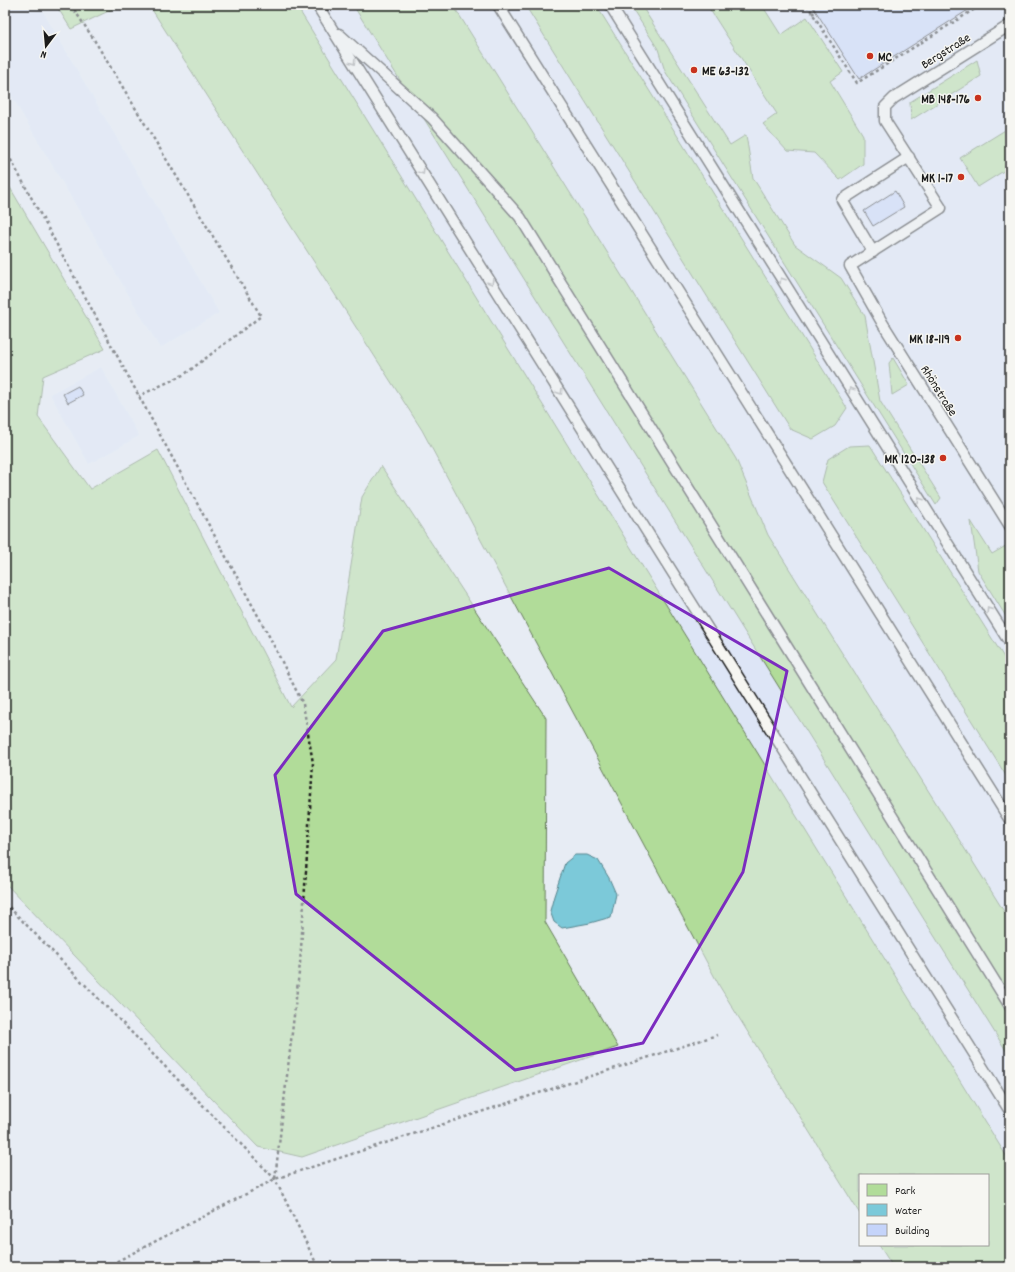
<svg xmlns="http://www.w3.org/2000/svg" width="1015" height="1272" font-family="Dekko,sans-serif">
	<rect width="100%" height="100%" fill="#e7ecf4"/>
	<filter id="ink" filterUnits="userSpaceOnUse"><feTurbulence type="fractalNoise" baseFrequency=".025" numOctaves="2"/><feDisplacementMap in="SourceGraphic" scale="8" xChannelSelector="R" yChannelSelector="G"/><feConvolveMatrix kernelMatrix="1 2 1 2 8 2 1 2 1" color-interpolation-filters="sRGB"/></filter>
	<g filter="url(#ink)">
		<g fill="#dde5f6">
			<polygon points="5,5 39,5 219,313 160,348 5,85"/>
			<polygon points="236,5 1010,5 1010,1264 988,1175"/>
			<polygon points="101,367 139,436 89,464 50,394"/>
		</g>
		<g fill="#b1dc99" stroke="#667c5a">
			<polygon points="56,5 121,5 71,29"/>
			<polygon points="149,5 296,5 1010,1162 1010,1267 893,1267 879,1245 988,1245 988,1175 860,1175 860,1214 720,987 422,430"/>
			<polygon points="353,5 453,5 736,459 768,535 1010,921 1010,1057"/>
			<polygon points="525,5 596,5 847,408 835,426 813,439 790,429"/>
			<polygon points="630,5 641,5 730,145 746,135 753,178 795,245 841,278 865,316 880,401 941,498 936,505 665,71 658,49"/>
			<polygon points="707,5 762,5 781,35 807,17 843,72 830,81 863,135 863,164 840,180 814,153 787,151 763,124 777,114"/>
			<polygon points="977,60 981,76 911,120 910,102"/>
			<polygon points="1010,127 1010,167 978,187 960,158"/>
			<polygon points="5,179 105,349 43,376 38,417 90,489 158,450 291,707 336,659 362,497 381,466 546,718 545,922 618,1047 302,1157 258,1147 5,883"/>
			<polygon points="893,358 909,385 892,395 889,363"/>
			<polygon points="870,445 1010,667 1010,782 822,482 828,459 849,446"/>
			<polygon points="971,521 992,554 1009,544 1010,545 1010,623 978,571"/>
		</g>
		<polygon fill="#7bc9d9" stroke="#55848d" points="575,855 587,855 598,860 609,878 616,894 611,917 590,923 562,928 554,922 550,911 554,896 565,863"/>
		<g fill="#c5d4fa" stroke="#1c1c1c">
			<polygon points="816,5 976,5 859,79 813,7"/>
			<polygon points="895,191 904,207 873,226 864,211"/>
			<polygon points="78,386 83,395 68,403 63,394"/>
		</g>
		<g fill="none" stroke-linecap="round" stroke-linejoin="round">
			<g stroke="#1c1c1c" stroke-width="13">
				<g id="lane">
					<polyline points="317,5 1010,1111"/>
					<polyline points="498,5 1010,820"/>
					<polyline points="610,5 1010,643"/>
					<polyline points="1010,25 894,98 885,107 885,121 941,208 850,266 883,324 1010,526"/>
					<polyline points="339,34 432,118 520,217 1010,1006"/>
					<polyline points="873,252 842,200 909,157"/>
				</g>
			</g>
			<g stroke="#1c1c1c" stroke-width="2.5" stroke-dasharray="3 3" stroke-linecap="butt">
				<polyline points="71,5 93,38 261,316 185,374 139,396"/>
				<polyline points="807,5 857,83 981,5"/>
				<polyline points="812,14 816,11"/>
				<polyline points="5,149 269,636 303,704 313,763 300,964 275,1179"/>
				<polyline points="5,903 275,1179 318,1267"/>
				<polyline points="106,1267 275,1179 717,1035"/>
			</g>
			<use href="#lane" stroke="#f6f6f2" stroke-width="10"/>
		</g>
		<defs><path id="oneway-chevron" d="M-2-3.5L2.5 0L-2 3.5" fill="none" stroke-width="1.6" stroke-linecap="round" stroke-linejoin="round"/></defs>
		<g stroke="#949492">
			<use href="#oneway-chevron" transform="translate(353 62) rotate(58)"/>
			<use href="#oneway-chevron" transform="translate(422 172) rotate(58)"/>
			<use href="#oneway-chevron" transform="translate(782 280) rotate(-122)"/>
			<use href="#oneway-chevron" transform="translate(491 282) rotate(58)"/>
			<use href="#oneway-chevron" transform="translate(851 390) rotate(-122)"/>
			<use href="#oneway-chevron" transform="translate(560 392) rotate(58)"/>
			<use href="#oneway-chevron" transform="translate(920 500) rotate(-122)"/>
			<use href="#oneway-chevron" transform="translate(989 610) rotate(-122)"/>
		</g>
	</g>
	<path d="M0 0H1015V1272H0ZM609,568L787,671L743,872L643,1043L515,1070L296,894L275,775L383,631Z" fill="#e7ecf4" fill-opacity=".55" fill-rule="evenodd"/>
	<path fill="none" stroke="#7b2cbf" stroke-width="3" stroke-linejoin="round" d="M609,568L787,671L743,872L643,1043L515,1070L296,894L275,775L383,631Z"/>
	<g fill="#c8321e" stroke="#f6f6f2" stroke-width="1.5">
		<circle cx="870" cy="56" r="4"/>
		<circle cx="694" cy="70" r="4"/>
		<circle cx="978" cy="98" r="4"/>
		<circle cx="961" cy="177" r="4"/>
		<circle cx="958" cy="338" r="4"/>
		<circle cx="943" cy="458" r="4"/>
	</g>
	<g text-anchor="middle" stroke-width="3" stroke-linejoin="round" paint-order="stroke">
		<g font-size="13" fill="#1c1c1c" stroke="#f6f6f2">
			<text transform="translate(945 50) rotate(-32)" y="5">Bergstraße</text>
			<text transform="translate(940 390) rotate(58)" y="5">Rhönstraße</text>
		</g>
		<g font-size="13" font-weight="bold" fill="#1c1c1c" stroke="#f6f6f2" text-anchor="end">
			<text x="878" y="61" text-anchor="start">MC</text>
			<text x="702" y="75" text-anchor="start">ME 63-132</text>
			<text x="970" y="103">MB 148-176</text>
			<text x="953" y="182">MK 1-17</text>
			<text x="950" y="343">MK 18-119</text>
			<text x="935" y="463">MK 120-138</text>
		</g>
	</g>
	<rect width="1015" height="1272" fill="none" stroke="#f6f6f2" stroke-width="20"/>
	<rect x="10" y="10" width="995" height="1252" fill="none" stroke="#1c1c1c" stroke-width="1.5" filter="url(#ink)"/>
	<rect x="859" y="1174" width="130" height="72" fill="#f6f6f2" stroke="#9f9f9c"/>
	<rect x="867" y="1184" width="20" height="12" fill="#b1dc99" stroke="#9f9f9c"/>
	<text x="895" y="1194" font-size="12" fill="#1c1c1c">Park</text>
	<rect x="867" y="1204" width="20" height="12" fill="#7bc9d9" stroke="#9f9f9c"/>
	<text x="895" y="1214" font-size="12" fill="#1c1c1c">Water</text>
	<rect x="867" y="1224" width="20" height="12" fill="#c5d4fa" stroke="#9f9f9c"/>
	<text x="895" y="1234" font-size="12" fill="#1c1c1c">Building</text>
	<g transform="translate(46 46) rotate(196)" stroke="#f6f6f2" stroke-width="3" paint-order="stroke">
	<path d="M0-3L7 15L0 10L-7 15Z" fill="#1c1c1c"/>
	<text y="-6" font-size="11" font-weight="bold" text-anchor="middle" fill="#1c1c1c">N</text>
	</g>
</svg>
